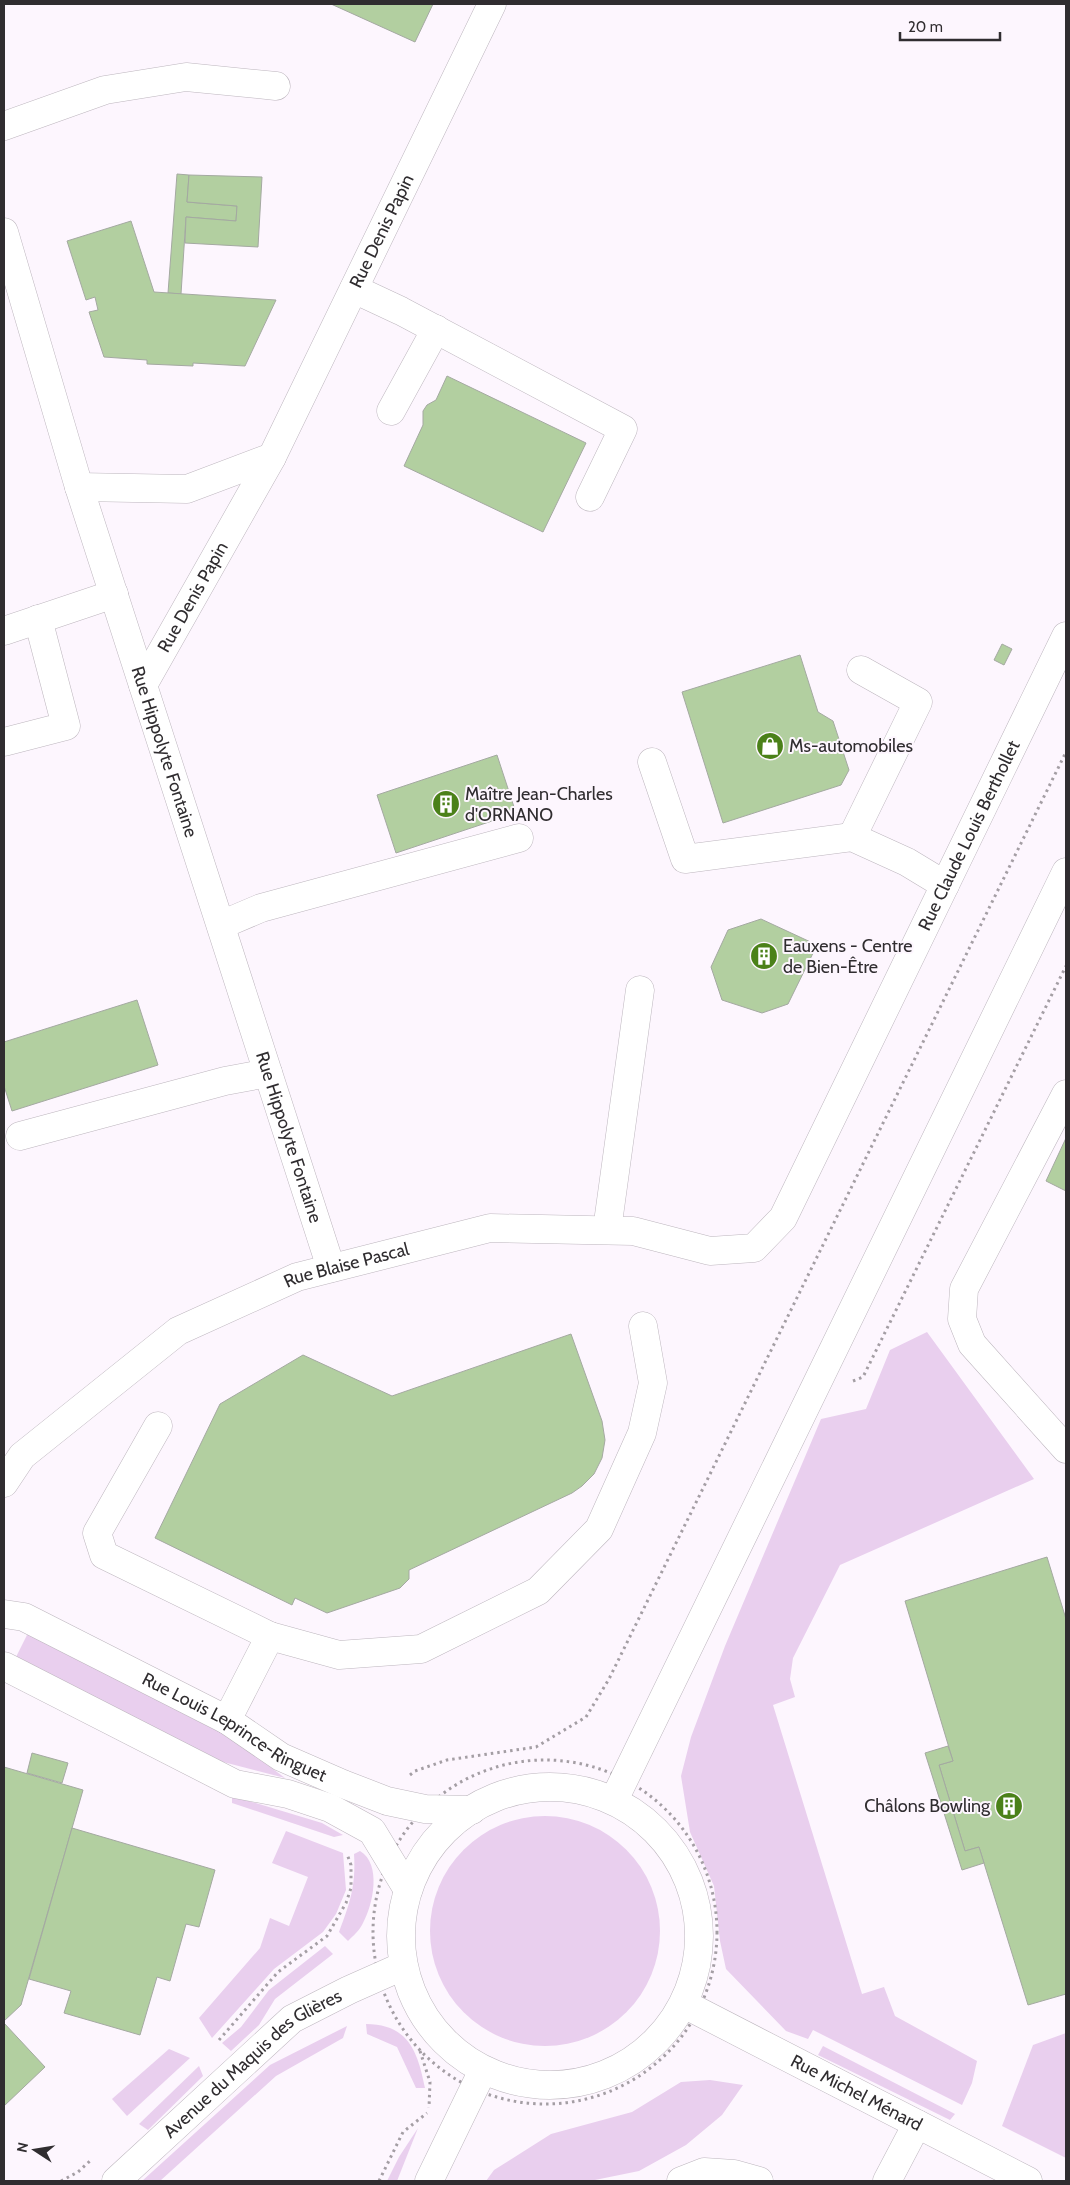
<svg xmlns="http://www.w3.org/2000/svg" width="1070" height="2185" font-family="Cabin,sans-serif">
	<rect width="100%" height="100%" fill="#fdf6fe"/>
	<g fill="#e9cfee">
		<polygon points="927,1332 1034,1479 840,1565 793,1658 790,1679 795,1697 773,1705 862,1994 884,1987 895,2016 977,2061 972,2083 962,2105 813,2030 808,2039 786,2031 726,1969 720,1941 714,1886 690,1832 681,1776 691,1737 725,1646 821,1419 866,1409 890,1350"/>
		<polygon points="30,1629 216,1726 285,1778 204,1757 15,1659"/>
		<polygon points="232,1796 322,1823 343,1835 334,1837 232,1803"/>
		<circle cx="545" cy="1931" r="115"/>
		<polygon points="286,1831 343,1853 346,1890 336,1914 323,1932 274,1969 212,2038 199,2018 260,1948 270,1918 289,1926 308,1877 272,1863"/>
		<path d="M360,1851C382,1864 373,1905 363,1923C360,1930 353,1936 348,1941L339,1932C350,1903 356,1886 354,1854Z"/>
		<polygon points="325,1946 333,1954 275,1999 259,2025 231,2051 222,2043 241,2027 269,1990"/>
		<path d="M366,2024C409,2024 418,2053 425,2088H416L397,2047L367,2034Z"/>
		<polygon points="347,2026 343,2038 276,2076 160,2181 142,2181 270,2065"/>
		<polygon points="1066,2033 1066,2158 1002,2126 1033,2045"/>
		<polygon points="823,2046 955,2114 950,2120 818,2055"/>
		<polygon points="169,2049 190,2058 127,2116 112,2099"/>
		<polygon points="199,2066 203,2076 148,2130 139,2124"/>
		<polygon points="710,2080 743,2085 722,2115 686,2145 639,2171 590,2181 486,2181 494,2170 551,2134 632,2112 681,2082"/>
		<polygon points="418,2128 397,2181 387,2181 399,2157"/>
	</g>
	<g fill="#b2cfa0" stroke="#a4a9a1">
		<polygon points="331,4 433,4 415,42"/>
		<polygon points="177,174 189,175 187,202 237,206 236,221 186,217 181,294 168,293"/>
		<polygon points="189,175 262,177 258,247 185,243 186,217 236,221 237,206 187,202"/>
		<polygon points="131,221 154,292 276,300 245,366 193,363 193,366 147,364 147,360 104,357 89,312 98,310 95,297 86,300 67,241"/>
		<polygon points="447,376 586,443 543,532 404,466 423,425 423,411 427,405 436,400"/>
		<polygon points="1002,644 1012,649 1004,665 994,660"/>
		<polygon points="800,655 818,712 833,721 849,770 841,785 723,823 682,692"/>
		<polygon points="497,755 516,813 396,853 377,795"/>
		<polygon points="761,919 817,945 788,1004 762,1013 722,1000 711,967 728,930"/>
		<polygon points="137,1000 158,1065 12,1111 4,1086 4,1042"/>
		<polygon points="1066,1138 1066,1191 1046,1181"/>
		<polygon points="571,1334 602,1421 605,1440 602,1458 594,1474 582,1486 572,1493 409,1570 409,1579 400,1588 327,1613 295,1598 292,1605 155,1538 220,1404 303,1355 392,1396"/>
		<polygon points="1047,1557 1066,1619 1066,1994 1028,2005 979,1847 965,1851 939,1765 953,1761 905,1601"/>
		<polygon points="948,1746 953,1761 939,1765 965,1851 979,1847 984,1863 962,1870 925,1753"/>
		<polygon points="32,1753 68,1763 62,1783 27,1773"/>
		<polygon points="4,1767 83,1790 21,2005 4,2021"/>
		<polygon points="72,1828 215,1870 199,1927 186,1924 170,1981 157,1977 140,2035 64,2013 71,1991 29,1979"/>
		<polygon points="4,2023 45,2067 4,2106"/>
	</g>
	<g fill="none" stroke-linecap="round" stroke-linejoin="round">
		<g stroke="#bdb6be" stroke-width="29">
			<g id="minor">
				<polyline points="4,126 105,90 186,77 276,86"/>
				<path id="s1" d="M4,232L79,487L331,1268"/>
				<polyline points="354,289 401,311 623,429 590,497"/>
				<polyline points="391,411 436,329"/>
				<path id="s2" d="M79,487L187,489L272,457L492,4"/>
				<polyline points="4,631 114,594"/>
				<path id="s3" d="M143,685L272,457"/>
				<polyline points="4,742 66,726 38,619"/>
				<polyline points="652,762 685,859 852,837 907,862 945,885"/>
				<polyline points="852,837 918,702 861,670"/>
				<polyline points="221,925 261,908 519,838"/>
				<polyline points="1066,1094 964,1289 962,1319 972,1344 1066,1449"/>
				<polyline points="20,1136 225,1081 268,1073"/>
				<polyline points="607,1230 640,990"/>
				<polyline points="158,1426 97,1533 104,1555 270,1636 227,1720"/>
				<path id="s4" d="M4,1483L22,1456L178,1331L297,1277L490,1228L633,1231L710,1251L754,1248L783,1218L1066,636"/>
				<path id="s5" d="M4,1614L24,1617L227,1720L281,1757L343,1784L387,1801L425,1809L472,1810"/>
				<polyline points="270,1636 339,1655 421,1649 538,1591 599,1529 642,1433 653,1383 643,1326"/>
				<polyline points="4,1666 235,1784 288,1794 330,1808 372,1831 408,1890"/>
				<path id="s6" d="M684,2004L1028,2181"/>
				<polyline points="681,2181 704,2172 734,2174 759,2181"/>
				<polyline points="887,2181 917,2124"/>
			</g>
		</g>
		<g stroke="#bdb6be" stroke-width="29">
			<g id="major">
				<circle cx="550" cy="1936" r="149"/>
				<polyline points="614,1800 1066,872"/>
				<path id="s7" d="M116,2181L292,2019L349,1990L403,1966"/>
				<polyline points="429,2181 483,2070"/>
			</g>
		</g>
		<g stroke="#a49ea4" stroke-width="3" stroke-dasharray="2.5 4" stroke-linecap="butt">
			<polyline points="853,1381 863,1377 1066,966"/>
			<circle cx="545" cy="1932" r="172"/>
			<polyline points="410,1775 415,1771 447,1760 536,1747 586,1717 609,1679 1066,752"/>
			<polyline points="219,2040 278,1972 327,1936 346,1903 351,1888 351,1865 347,1854"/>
			<polyline points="420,2051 430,2082 429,2108"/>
			<polyline points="61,2181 78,2172 91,2160"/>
			<polyline points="379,2181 403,2132 427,2113"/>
		</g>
		<use href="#minor" stroke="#fff" stroke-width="28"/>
		<use href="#major" stroke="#fff" stroke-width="28"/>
	</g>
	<defs>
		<g id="shop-disc" transform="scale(1.4375)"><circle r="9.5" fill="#4b8119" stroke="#fdf6fe"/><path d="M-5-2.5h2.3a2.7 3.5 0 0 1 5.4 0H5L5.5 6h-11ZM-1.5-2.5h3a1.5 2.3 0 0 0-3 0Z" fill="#fff"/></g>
		<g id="building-disc" transform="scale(1.4375)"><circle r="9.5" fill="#4b8119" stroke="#fdf6fe"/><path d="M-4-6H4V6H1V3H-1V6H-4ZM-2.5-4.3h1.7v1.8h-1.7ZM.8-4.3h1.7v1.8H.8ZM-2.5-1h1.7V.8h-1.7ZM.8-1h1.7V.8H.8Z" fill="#fff"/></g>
	</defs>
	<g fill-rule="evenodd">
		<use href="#shop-disc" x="770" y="746"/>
		<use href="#building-disc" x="446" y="804"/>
		<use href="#building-disc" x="764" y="956"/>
		<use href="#building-disc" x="1009" y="1806"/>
	</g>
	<g text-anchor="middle" stroke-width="4" stroke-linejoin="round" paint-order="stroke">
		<g font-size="18" fill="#302d30" stroke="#fdf6fe">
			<text dy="6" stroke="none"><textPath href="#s2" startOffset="450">Rue Denis Papin</textPath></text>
			<text dy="6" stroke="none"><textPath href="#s3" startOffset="101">Rue Denis Papin</textPath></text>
			<text dy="6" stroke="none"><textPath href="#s1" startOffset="544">Rue Hippolyte Fontaine</textPath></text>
			<text dy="6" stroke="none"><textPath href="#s4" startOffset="1296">Rue Claude Louis Berthollet</textPath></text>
			<text dy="6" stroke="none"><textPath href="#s1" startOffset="949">Rue Hippolyte Fontaine</textPath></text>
			<text dy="6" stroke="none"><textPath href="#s4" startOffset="414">Rue Blaise Pascal</textPath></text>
			<text dy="6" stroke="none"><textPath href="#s5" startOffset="258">Rue Louis Leprince-Ringuet</textPath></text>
			<text dy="6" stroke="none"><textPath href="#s7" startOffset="181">Avenue du Maquis des Glières</textPath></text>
			<text dy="6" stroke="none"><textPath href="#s6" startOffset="194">Rue Michel Ménard</textPath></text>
		</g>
		<g font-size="18" fill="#302d30" stroke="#fdf6fe" text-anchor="start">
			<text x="789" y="752">Ms-automobiles</text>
			<text x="465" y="800">Maître Jean-Charles<tspan x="465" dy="21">d'ORNANO</tspan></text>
			<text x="783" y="952">Eauxens - Centre<tspan x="783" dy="21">de Bien-Être</tspan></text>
			<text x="990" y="1812" text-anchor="end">Châlons Bowling</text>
		</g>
	</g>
	<rect width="1070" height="2185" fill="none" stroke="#302d30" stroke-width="10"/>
	<g transform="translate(35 2150) rotate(282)" stroke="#fdf6fe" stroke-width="4" paint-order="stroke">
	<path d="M0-4L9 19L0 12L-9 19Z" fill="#302d30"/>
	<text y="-8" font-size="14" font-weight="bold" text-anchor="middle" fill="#302d30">N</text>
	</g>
	<path d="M900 32v8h100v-8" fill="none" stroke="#302d30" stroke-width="2.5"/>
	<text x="908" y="32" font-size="15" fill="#302d30" stroke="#fdf6fe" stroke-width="4" paint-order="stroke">20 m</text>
</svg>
